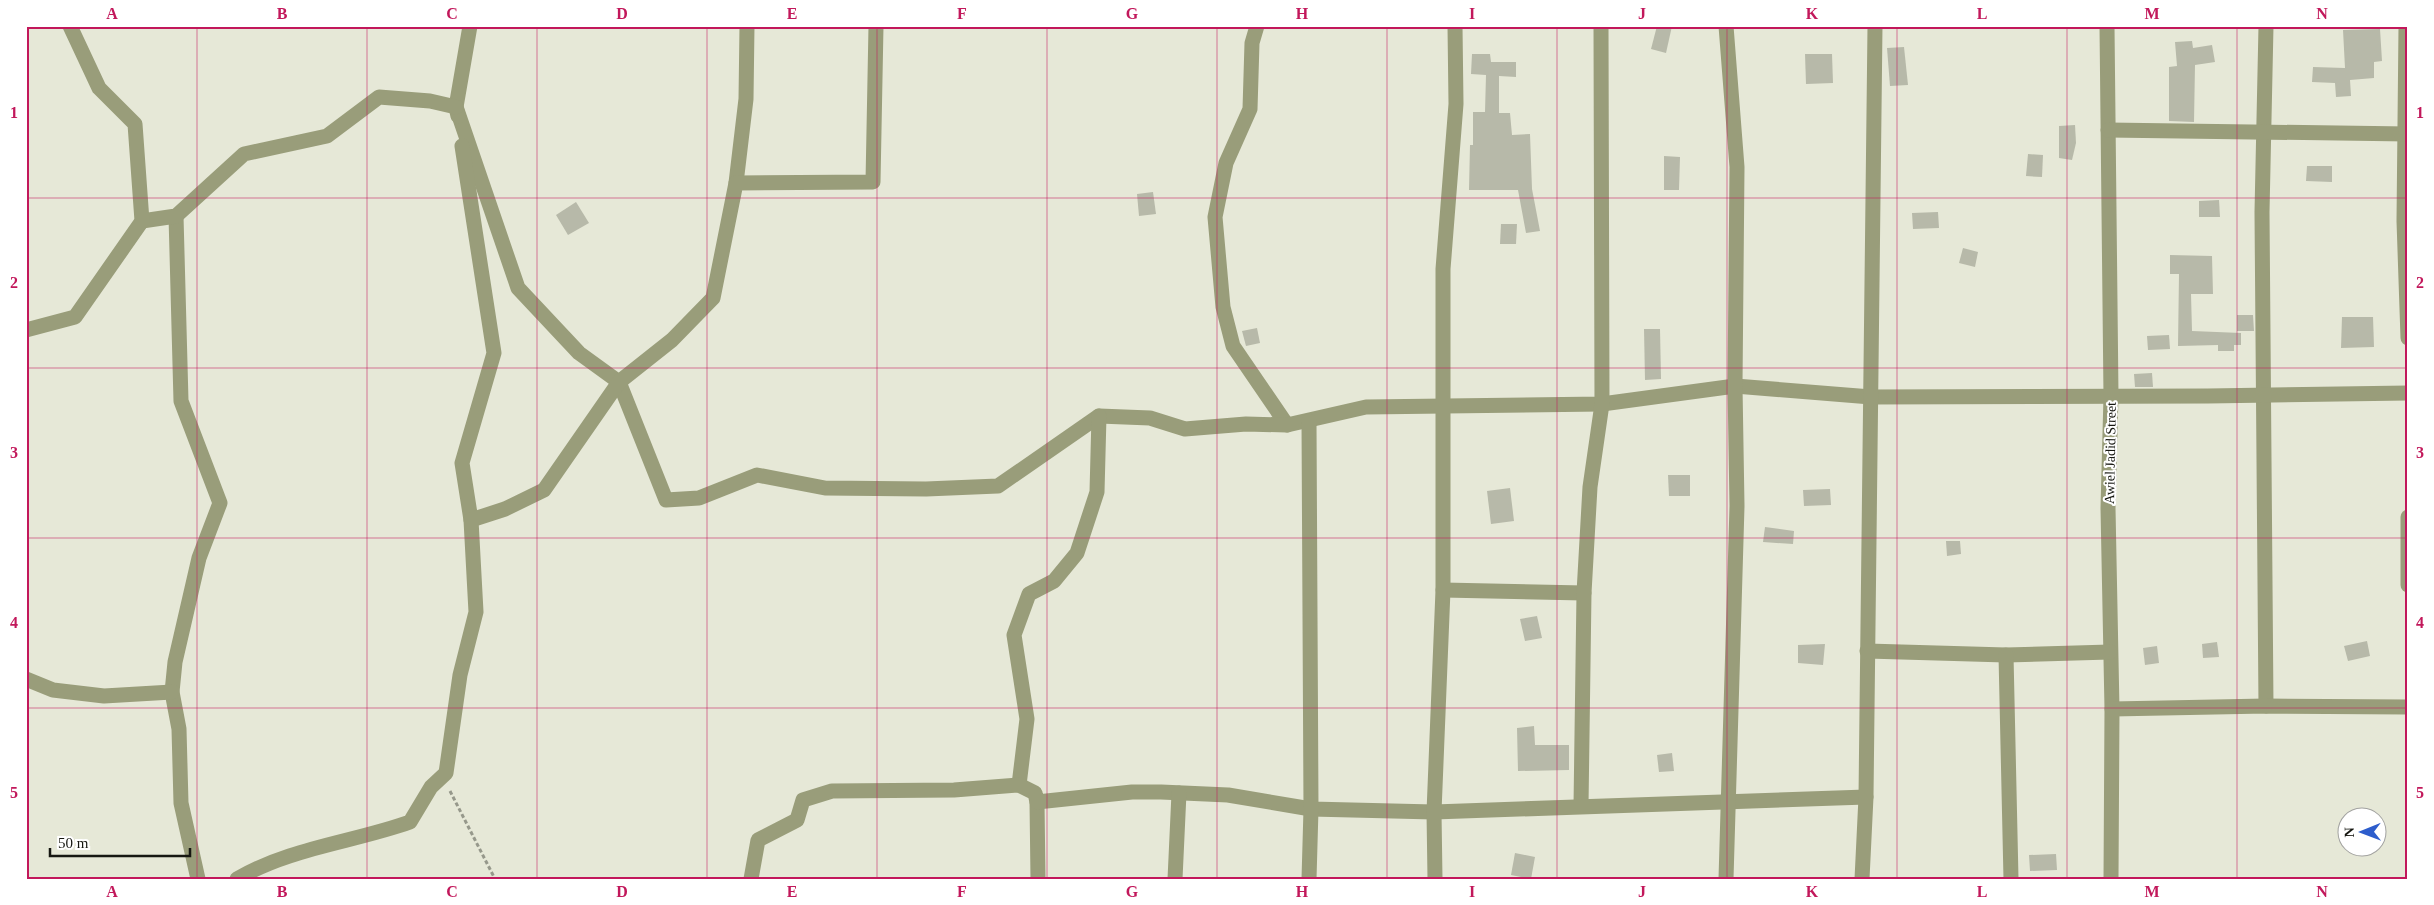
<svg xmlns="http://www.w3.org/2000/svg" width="2434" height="905" font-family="Georgia,serif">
	<rect width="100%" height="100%" fill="#e6e8d7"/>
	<g fill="#b7b9a9">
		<polygon points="1657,26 1672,26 1666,53 1651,49"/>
		<polygon points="2380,29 2382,61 2374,62 2374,78 2350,80 2351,96 2336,97 2335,83 2312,82 2313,67 2345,68 2343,30"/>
		<polygon points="2192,41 2193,48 2212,45 2215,62 2195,65 2194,122 2169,121 2169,67 2177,66 2175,42"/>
		<polygon points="1904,47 1908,85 1890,86 1887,48"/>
		<polygon points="1472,54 1490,54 1491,62 1516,62 1516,77 1499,76 1499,113 1510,113 1512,135 1530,134 1532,189 1540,231 1526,233 1518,190 1469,190 1470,145 1473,145 1473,112 1485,112 1486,75 1471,74"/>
		<polygon points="1805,54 1832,54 1833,83 1806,84"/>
		<polygon points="2075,125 2076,143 2072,160 2059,158 2059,126"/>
		<polygon points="2028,154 2043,155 2042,177 2026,176"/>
		<polygon points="1664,156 1680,157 1679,190 1664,190"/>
		<polygon points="2307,166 2332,166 2332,182 2306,181"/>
		<polygon points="1153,192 1156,214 1139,216 1137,194"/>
		<polygon points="2219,200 2220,217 2199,217 2199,201"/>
		<polygon points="576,202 589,223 568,235 556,215"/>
		<polygon points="1938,212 1939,228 1913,229 1912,213"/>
		<polygon points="1501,224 1517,224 1516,244 1500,244"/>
		<polygon points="1963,248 1978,252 1975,267 1959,263"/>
		<polygon points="2170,255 2212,256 2213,294 2191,294 2192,331 2241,333 2241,345 2234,345 2234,351 2218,351 2218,345 2178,346 2179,274 2170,274"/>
		<polygon points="2237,315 2253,315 2254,331 2237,331"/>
		<polygon points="2342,317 2373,317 2374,347 2341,348"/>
		<polygon points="1257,328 1260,343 1246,346 1242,331"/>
		<polygon points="1644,329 1660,329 1661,379 1645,380"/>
		<polygon points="2169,335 2170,349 2148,350 2147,336"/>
		<polygon points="2152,373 2153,387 2135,387 2134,374"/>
		<polygon points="1668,475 1690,475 1690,496 1669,496"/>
		<polygon points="1510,488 1514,521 1491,524 1487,491"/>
		<polygon points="1830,489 1831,505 1804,506 1803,490"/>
		<polygon points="1765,527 1794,531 1793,544 1763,542"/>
		<polygon points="1946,541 1960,541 1961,554 1947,556"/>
		<polygon points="1537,616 1542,638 1525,641 1520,619"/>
		<polygon points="2367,641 2370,656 2348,661 2344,646"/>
		<polygon points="2217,642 2219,657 2203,658 2202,644"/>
		<polygon points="1825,644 1823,665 1798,663 1798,645"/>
		<polygon points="2157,646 2159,663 2145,665 2143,648"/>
		<polygon points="1534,726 1535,745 1569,745 1569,770 1518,771 1517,728"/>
		<polygon points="1672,753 1674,771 1659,772 1657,755"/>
		<polygon points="1515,853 1535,857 1531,879 1511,875"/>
		<polygon points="2056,854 2057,870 2030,871 2029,855"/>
	</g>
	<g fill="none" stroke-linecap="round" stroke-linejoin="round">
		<polyline stroke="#96988b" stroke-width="3" stroke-dasharray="4 2.5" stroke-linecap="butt" points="450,791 495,879"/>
		<g stroke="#999d7a" stroke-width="15">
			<polyline points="1257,26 1252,43 1250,109 1226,163 1215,217 1223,307 1233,346 1287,425"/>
			<polyline points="2107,26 2111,396 2108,508 2112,709 2111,879"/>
			<polyline points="2266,26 2262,212 2266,706"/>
			<polyline points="2406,26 2404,221 2408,338"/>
			<polyline points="456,107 518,288 579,353 619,382 666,500 699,498 757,475 825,488 926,489 998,486 1099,416 1150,418 1185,429 1246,424 1287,425 1366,407 1602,404 1735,386 1871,397 2208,396 2408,393"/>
			<polyline points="458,116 456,107 470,26"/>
			<polyline points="2108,130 2408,134"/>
			<polyline points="462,146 494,353 462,463 471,520"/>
			<polyline points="736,183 746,99 747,26"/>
			<polyline points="176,216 181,401 220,503 199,558 175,662 172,692 179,729 181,803 198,879"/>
			<polyline points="142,221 176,216 244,154 327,136 379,97 430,101 456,107"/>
			<polyline points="26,330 75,317 142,221 135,124 99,88 70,26"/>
			<polyline points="2408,517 2408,585"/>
			<polyline points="1443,590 1584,593"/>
			<polyline points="1867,651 2006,655 2110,652"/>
			<polyline points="2006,655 2011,879"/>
			<polyline points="26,679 53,690 104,696 172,692"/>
			<polyline points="2112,709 2266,706 2408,707"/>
			<polyline points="1019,785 1027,719 1014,635 1029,594 1054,581 1077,553 1097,492 1099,416"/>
			<polyline points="1037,802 1038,879"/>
			<polyline points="1581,806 1584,593 1590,487 1602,404 1601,26"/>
			<path d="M237,879C289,848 354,842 410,822L431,787L446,773L460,675L476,612L471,520L505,509L544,490L619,382L672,340L713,298L736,183L873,182L876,26"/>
			<polyline points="751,879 758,840 797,820 803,800 832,791 954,790 1019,785 1035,793 1037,802 1132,792 1161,792 1228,795 1311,809 1434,812 1866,797"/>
			<polyline points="1175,879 1179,793"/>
			<polyline points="1309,879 1311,809 1309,421"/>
			<polyline points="1435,879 1434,812 1443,590 1443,269 1456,104 1455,26"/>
			<polyline points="1726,879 1737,506 1735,386 1737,167 1726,26"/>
			<polyline points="1862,879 1866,797 1875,26"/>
		</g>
	</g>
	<path fill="none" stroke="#c2185b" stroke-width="1" stroke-opacity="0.55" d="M197,26V879M367,26V879M537,26V879M707,26V879M877,26V879M1047,26V879M1217,26V879M1387,26V879M1557,26V879M1727,26V879M1897,26V879M2067,26V879M2237,26V879M26,198H2408M26,368H2408M26,538H2408M26,708H2408"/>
	<g text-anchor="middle" stroke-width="4" stroke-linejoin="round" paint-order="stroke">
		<g font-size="14" fill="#161711" stroke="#fff">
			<text transform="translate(2110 453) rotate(-89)" y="5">Awiel Jadid Street</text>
		</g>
	</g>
	<rect width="2434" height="905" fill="none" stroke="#ffffff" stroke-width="55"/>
	<g transform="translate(2362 832) rotate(269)"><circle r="24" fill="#ffffff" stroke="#a2a2a0"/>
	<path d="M0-4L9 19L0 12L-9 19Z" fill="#2d5dcc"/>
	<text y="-8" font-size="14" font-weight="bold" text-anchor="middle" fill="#161711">N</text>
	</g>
	<path d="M50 848v8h140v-8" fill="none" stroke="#161711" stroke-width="2.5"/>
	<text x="58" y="848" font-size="15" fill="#161711" stroke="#ffffff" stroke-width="4" paint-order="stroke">50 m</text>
	<rect x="28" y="28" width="2378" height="850" fill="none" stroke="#c2185b" stroke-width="2"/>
	<g font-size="16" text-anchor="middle" font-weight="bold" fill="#c2185b">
		<text x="112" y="19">A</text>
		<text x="282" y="19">B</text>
		<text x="452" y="19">C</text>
		<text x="622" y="19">D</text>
		<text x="792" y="19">E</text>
		<text x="962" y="19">F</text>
		<text x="1132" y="19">G</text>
		<text x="1302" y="19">H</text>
		<text x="1472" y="19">I</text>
		<text x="1642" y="19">J</text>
		<text x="1812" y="19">K</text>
		<text x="1982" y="19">L</text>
		<text x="2152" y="19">M</text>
		<text x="2322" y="19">N</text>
		<text x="14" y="118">1</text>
		<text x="2420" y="118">1</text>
		<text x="14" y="288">2</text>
		<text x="2420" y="288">2</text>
		<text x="14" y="458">3</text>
		<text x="2420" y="458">3</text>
		<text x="14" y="628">4</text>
		<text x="2420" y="628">4</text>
		<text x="14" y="798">5</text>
		<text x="2420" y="798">5</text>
		<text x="112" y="897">A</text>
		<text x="282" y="897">B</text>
		<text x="452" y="897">C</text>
		<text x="622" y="897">D</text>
		<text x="792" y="897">E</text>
		<text x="962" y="897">F</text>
		<text x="1132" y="897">G</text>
		<text x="1302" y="897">H</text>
		<text x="1472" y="897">I</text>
		<text x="1642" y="897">J</text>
		<text x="1812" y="897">K</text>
		<text x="1982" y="897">L</text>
		<text x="2152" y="897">M</text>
		<text x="2322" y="897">N</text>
	</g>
</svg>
